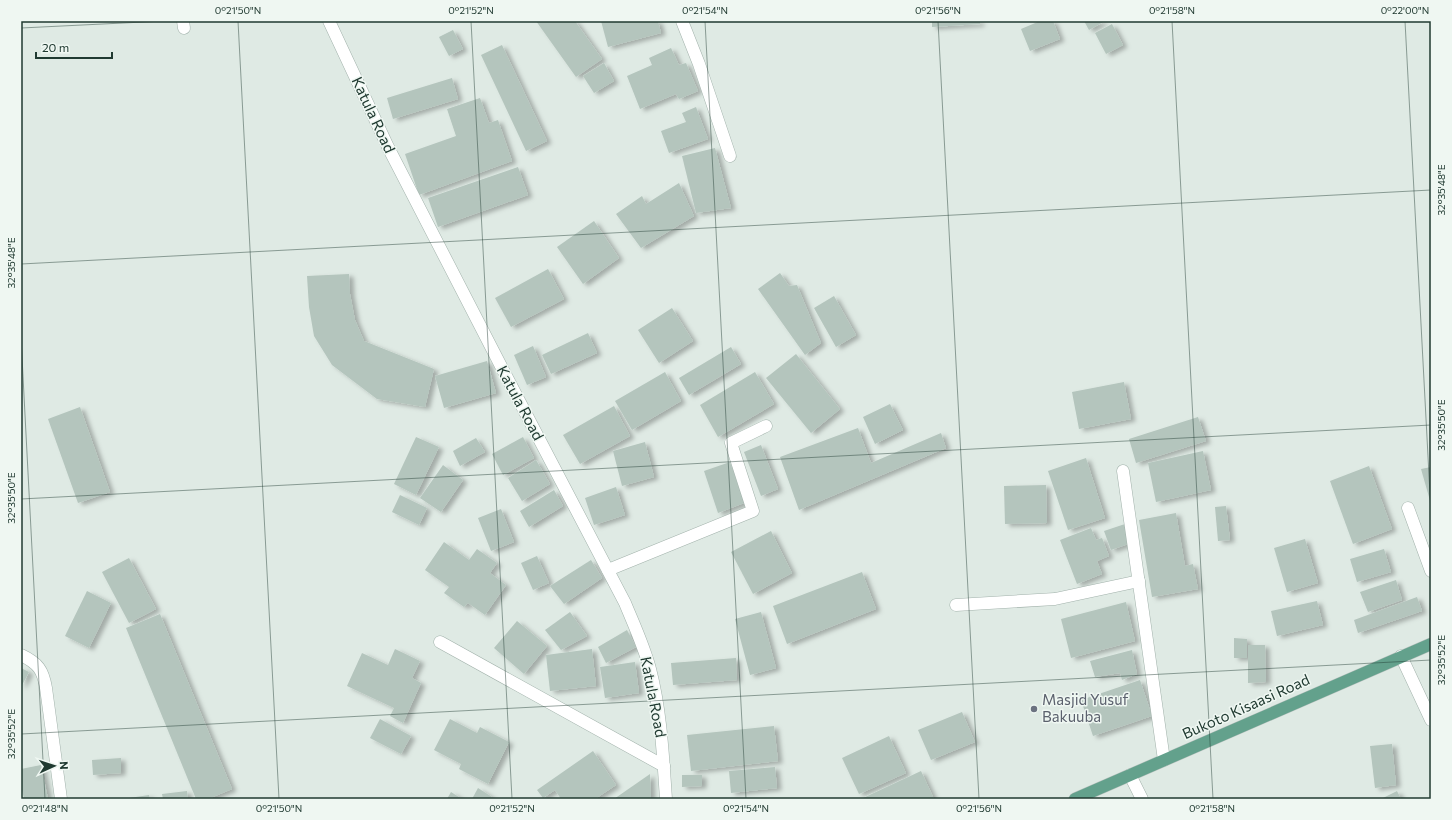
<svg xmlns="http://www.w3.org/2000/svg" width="1452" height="820" font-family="Commissioner,sans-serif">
	<defs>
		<filter id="shadow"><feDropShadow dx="4.5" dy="2.5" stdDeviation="2" flood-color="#0004"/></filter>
	</defs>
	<rect width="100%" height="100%" fill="#dfeae4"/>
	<g fill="#b4c5bd" filter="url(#shadow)">
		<polygon points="536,21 575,21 602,59 576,77"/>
		<polygon points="601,21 658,21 661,33 608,47"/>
		<polygon points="932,21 980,21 980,24 932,27"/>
		<polygon points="1040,21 1053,21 1060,39 1030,51 1021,29"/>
		<polygon points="1084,21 1105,21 1089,30"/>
		<polygon points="1112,24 1123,45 1106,54 1095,33"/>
		<polygon points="453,30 463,49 449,56 439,37"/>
		<polygon points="502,45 547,141 526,151 481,55"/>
		<polygon points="671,48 679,65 686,63 698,91 679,99 676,94 640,109 627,76 652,65 649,58"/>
		<polygon points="604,63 614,81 594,93 583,76"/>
		<polygon points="452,78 458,99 393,119 387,98"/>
		<polygon points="480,98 489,123 498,120 512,161 419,195 405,154 456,136 447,109"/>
		<polygon points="696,107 708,139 669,153 661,131 686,122 682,113"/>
		<polygon points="715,148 731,208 696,213 682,156"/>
		<polygon points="518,167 528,195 438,227 428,198"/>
		<polygon points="679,183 694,216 641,248 616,214 642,196 646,204"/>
		<polygon points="594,221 619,258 583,284 557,247"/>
		<polygon points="548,269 564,299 511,327 495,298"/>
		<polygon points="780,273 789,286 797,285 821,343 805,355 758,289"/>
		<polygon points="349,274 350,294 355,320 364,341 434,369 425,407 377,399 332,365 314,336 309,307 307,276"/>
		<polygon points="834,296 856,335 836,347 814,308"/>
		<polygon points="672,308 693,341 659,363 638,330"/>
		<polygon points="588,333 597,353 551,374 542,355"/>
		<polygon points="533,346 546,377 527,385 514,355"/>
		<polygon points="731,347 741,364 689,395 679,378"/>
		<polygon points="796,354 840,409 811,433 766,378"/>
		<polygon points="487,361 496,393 444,408 435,376"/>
		<polygon points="665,372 681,401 632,430 615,401"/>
		<polygon points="755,372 774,404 718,437 700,405"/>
		<polygon points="1124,382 1131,419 1079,429 1072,392"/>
		<polygon points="890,404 903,430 875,444 863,417"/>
		<polygon points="614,406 630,436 580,464 563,435"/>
		<polygon points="80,407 110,492 78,503 48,419"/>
		<polygon points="1198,417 1206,441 1136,463 1129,439"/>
		<polygon points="858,428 871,463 941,433 946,448 799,510 780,457"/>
		<polygon points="416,437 439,447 416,495 394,484"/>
		<polygon points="523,437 534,458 503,475 492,454"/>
		<polygon points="476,438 485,452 460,466 453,451"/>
		<polygon points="645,442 654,477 622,486 613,451"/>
		<polygon points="761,445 778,489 761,496 744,452"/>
		<polygon points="1203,451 1211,490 1156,502 1148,463"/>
		<polygon points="1086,458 1105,518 1068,530 1048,471"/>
		<polygon points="536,460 550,484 522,501 508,478"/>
		<polygon points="730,462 744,503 718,513 704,471"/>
		<polygon points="443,465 463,480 441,512 420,498"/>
		<polygon points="1369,466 1392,529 1353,544 1330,481"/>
		<polygon points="1431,467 1431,504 1421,469"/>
		<polygon points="1046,485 1047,523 1005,524 1004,486"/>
		<polygon points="616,487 625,515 594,525 585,498"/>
		<polygon points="554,490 563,506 529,527 520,511"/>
		<polygon points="400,495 427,508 419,525 392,512"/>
		<polygon points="1226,506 1230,540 1218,541 1215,507"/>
		<polygon points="501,509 514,542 491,551 478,518"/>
		<polygon points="1176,513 1185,566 1193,564 1198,589 1152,597 1139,520"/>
		<polygon points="1125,524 1131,543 1111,550 1104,531"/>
		<polygon points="1091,528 1096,540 1102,538 1109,556 1097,561 1102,574 1077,584 1060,540"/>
		<polygon points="771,531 792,573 753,594 731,552"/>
		<polygon points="1305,539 1318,583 1287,592 1274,548"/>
		<polygon points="444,542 469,560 477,549 497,563 490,573 506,585 485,615 468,603 464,607 444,593 449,587 425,570"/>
		<polygon points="1384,549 1391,572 1357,582 1350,559"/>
		<polygon points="537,556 549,583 533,590 521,563"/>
		<polygon points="129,558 156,609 129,623 102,572"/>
		<polygon points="591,560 602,578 564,604 550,586"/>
		<polygon points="862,572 876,609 787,644 773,606"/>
		<polygon points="1396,580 1402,600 1368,612 1360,592"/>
		<polygon points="87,591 111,603 89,648 65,636"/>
		<polygon points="1417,597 1422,611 1358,633 1354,620"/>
		<polygon points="1317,601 1323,625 1277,636 1271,611"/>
		<polygon points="1126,602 1135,641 1071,658 1061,619"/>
		<polygon points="570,612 587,636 561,650 545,630"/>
		<polygon points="761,612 776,668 750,675 735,619"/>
		<polygon points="160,614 232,789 208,799 196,799 126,628"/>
		<polygon points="517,621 547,646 524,674 494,648"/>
		<polygon points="627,630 636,647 606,663 598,647"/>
		<polygon points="1234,638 1247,639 1247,658 1234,658"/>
		<polygon points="1248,645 1265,645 1266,682 1248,683"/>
		<polygon points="395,649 420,661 412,678 421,683 403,723 390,716 394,708 347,686 362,653 388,665"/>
		<polygon points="592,649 596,686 550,691 546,655"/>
		<polygon points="1132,650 1137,674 1122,680 1120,673 1095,677 1090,661"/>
		<polygon points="736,658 737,680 673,685 671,663"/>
		<polygon points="635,662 639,693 605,698 600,667"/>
		<polygon points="21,668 29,672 21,687"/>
		<polygon points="1140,680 1152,716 1093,736 1081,700"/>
		<polygon points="962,712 975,742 931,760 918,730"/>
		<polygon points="380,719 411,736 401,754 370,738"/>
		<polygon points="450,719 477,733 480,727 509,742 488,784 459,769 461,764 434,750"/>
		<polygon points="774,726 778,761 691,771 687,735"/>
		<polygon points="889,736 906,773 859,794 842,758"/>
		<polygon points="1392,744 1396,785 1375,788 1370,746"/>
		<polygon points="593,751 616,785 595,799 561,799 555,790 543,798 537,790"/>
		<polygon points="121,758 121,773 93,775 92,760"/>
		<polygon points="41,765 48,799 24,799 21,785 21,769"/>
		<polygon points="775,767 777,788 731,793 729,771"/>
		<polygon points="921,771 934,799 861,799"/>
		<polygon points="650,774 651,799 614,799"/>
		<polygon points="682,775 702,775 702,786 682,787"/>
		<polygon points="478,788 492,797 491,799 472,799"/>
		<polygon points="187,791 188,799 163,799 162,794"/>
		<polygon points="1397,791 1401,799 1381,799"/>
		<polygon points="451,792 462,799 447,799"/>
		<polygon points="149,795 150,799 129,799 129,798"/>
	</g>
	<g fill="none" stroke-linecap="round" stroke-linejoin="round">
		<g stroke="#a2b2ab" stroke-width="13">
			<g id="minor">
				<polyline points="183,21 184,28"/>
				<path d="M329,21L388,147L503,370L625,603C634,625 644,646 650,669C661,711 663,756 666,799"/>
				<polyline points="682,21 699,64 730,156"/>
				<polyline points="1123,471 1164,760"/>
				<polyline points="1408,508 1431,571"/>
				<polyline points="608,570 753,511 731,443 766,426"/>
				<polyline points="956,605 1055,599 1139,581"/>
				<polyline points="440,642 664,766"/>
				<path d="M21,655C38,663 43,670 46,688L61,799"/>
				<polyline points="1401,656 1431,720"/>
				<polyline points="1130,775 1142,799"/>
			</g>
		</g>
		<g stroke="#bcc4c1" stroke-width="13">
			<polyline id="major" points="1075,799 1431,644"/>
		</g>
		<use href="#minor" stroke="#fff" stroke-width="12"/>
		<use href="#major" stroke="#63a18c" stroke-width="12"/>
	</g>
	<path fill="none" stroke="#203a31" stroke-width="1" stroke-opacity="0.45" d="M238,21L279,799M471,21L512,799M705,21L746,799M938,21L979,799M1172,21L1213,799M1405,21L1431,513M21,28L164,21M21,264L1431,190M21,338L45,799M21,499L1431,425M21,734L1431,660"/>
	<circle fill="#6b7280" stroke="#eff7f2" stroke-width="1.5" cx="1034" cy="709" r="4"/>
	<g text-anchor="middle" stroke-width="3" stroke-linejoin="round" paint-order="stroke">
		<g font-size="15" fill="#203a31" stroke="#eff7f2">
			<text transform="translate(373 115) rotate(65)" y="5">Katula Road</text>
			<text transform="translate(520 403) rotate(62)" y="5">Katula Road</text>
			<text transform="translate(653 697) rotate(79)" y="5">Katula Road</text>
			<text transform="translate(1246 707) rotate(-24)" y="5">Bukoto Kisaasi Road</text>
		</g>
		<g font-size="15" fill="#5b616d" stroke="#eff7f2" text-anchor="start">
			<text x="1042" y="705">Masjid Yusuf<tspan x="1042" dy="17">Bakuuba</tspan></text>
		</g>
	</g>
	<rect width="1452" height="820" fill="none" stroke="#eff7f2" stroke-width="44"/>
	<g transform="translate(54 766) rotate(87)" stroke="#eff7f2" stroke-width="3" paint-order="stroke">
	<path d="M0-3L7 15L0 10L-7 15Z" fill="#203a31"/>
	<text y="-6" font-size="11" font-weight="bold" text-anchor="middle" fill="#203a31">N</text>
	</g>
	<path d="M36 52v6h76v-6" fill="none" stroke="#203a31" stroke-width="2"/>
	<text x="42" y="52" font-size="12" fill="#203a31" stroke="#eff7f2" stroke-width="3" paint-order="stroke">20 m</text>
	<rect x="22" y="22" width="1408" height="776" fill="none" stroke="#203a31" stroke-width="1.5"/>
	<g font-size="10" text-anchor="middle" fill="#203a31">
		<text x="238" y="14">0°21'50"N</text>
		<text x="471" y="14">0°21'52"N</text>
		<text x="705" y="14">0°21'54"N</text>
		<text x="938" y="14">0°21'56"N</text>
		<text x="1172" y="14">0°21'58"N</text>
		<text x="1405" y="14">0°22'00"N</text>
		<text transform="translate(1441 190) rotate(-90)" y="4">32°35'48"E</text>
		<text transform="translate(11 263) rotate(-90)" y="4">32°35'48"E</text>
		<text transform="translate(1441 425) rotate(-90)" y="4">32°35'50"E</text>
		<text transform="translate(11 498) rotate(-90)" y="4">32°35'50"E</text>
		<text transform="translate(1441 660) rotate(-90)" y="4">32°35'52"E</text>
		<text transform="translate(11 734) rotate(-90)" y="4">32°35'52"E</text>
		<text x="45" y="812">0°21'48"N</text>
		<text x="279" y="812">0°21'50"N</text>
		<text x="512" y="812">0°21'52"N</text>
		<text x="746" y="812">0°21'54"N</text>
		<text x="979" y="812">0°21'56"N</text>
		<text x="1212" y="812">0°21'58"N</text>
	</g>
</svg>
